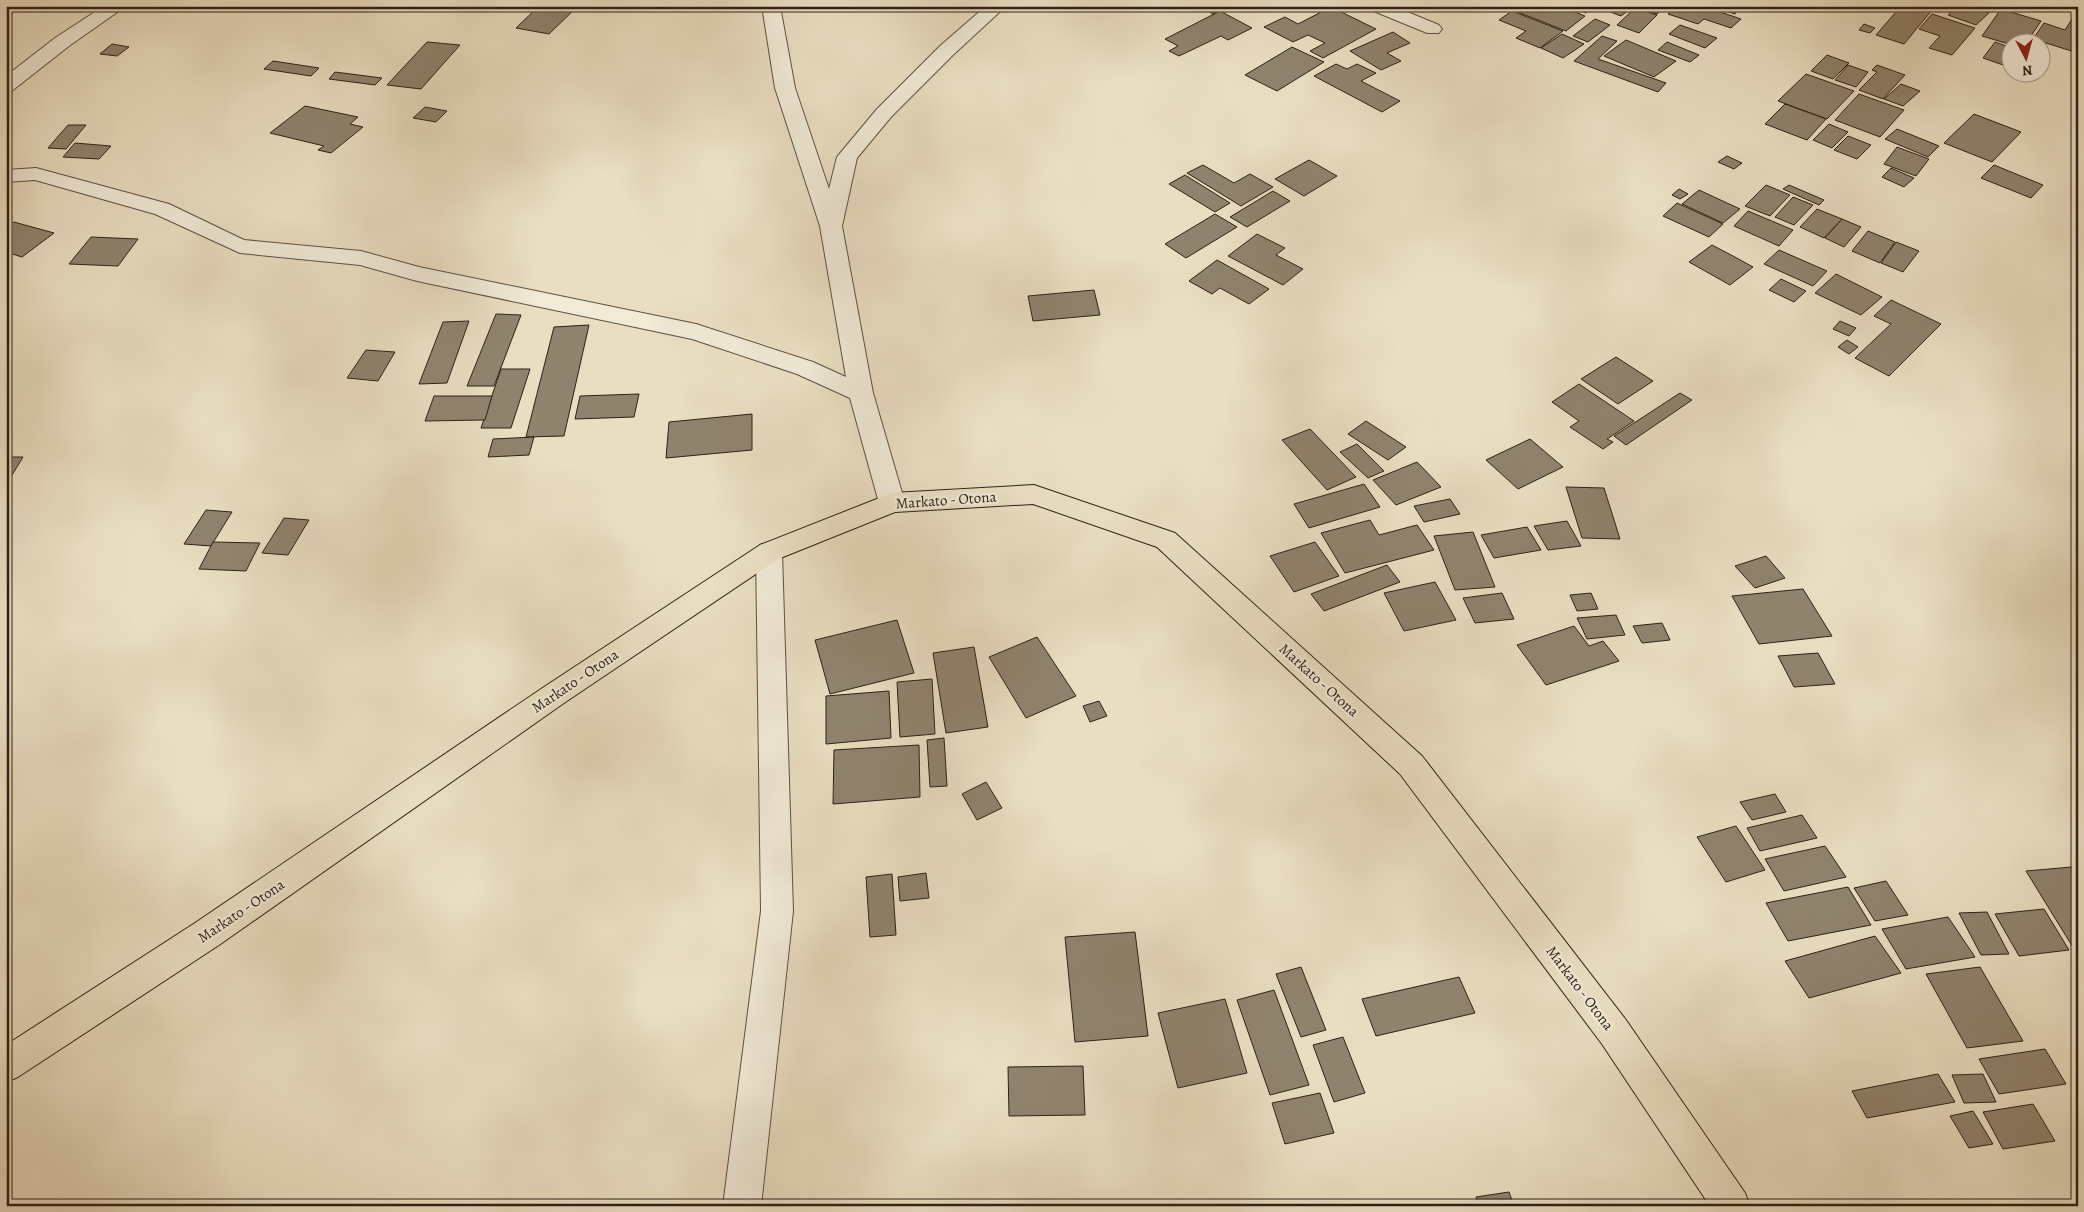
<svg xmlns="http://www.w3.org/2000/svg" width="2084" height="1212" font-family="Alegreya,serif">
	<rect width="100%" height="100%" fill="#eadec2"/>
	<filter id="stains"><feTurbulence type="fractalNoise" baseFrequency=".004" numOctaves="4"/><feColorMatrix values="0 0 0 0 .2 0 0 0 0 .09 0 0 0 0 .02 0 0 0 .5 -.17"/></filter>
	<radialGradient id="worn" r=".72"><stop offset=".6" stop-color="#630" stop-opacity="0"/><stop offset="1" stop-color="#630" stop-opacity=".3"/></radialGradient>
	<g fill="#90836e" stroke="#2e2014">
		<polygon points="539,6 578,6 549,34 516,28"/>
		<polygon points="1199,6 1228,6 1213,14"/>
		<polygon points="1521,6 1553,6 1559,9 1562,7 1585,16 1566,31 1515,11"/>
		<polygon points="1566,6 1593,6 1586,13"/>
		<polygon points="1609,6 1632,6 1633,7 1621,16 1605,10"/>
		<polygon points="1635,6 1666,6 1657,14"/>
		<polygon points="1677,6 1703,6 1741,19 1731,28 1704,19 1698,24 1668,14"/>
		<polygon points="1711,6 1741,6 1735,14"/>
		<polygon points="1901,6 1924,6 1933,9 1904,44 1876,35"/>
		<polygon points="1980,6 1992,10 1976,25 1948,15 1952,11 1940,7"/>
		<polygon points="1331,7 1376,29 1323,58 1310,51 1325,43 1308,35 1293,42 1264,27 1285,17 1298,24"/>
		<polygon points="1635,8 1657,15 1639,33 1617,25"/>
		<polygon points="2001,9 2041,21 2027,42 2012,42 2012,45 1982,36"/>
		<polygon points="1220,11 1252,28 1228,40 1221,36 1179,56 1169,51 1178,46 1165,39"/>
		<polygon points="1512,11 1563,31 1540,48 1516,38 1526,31 1499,20"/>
		<polygon points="1932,14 1975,28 1952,55 1929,48 1940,36 1919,29"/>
		<polygon points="1595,19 1610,25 1588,42 1573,36"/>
		<polygon points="2072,19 2078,21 2078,53 2033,39 2044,23 2065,30"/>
		<polygon points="1864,24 1875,28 1870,33 1859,30"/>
		<polygon points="1680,25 1717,38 1705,48 1669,34"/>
		<polygon points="1393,32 1410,43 1387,53 1401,61 1381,70 1350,51"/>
		<polygon points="1562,34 1584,44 1563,58 1541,48"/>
		<polygon points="1602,36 1617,41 1598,59 1666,83 1658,92 1574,61"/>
		<polygon points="1626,40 1676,61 1654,77 1604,56"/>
		<polygon points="427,42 460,45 421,89 387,85"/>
		<polygon points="1667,42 1699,55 1690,62 1658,50"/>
		<polygon points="1995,42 2012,48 2012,63 2009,67 1983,58"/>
		<polygon points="112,44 129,47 117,56 100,54"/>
		<polygon points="1292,47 1324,62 1277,91 1245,75"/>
		<polygon points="1827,55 1849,63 1833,79 1811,71"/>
		<polygon points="273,61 319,68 311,76 264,69"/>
		<polygon points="1336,64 1347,69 1357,64 1376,73 1361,81 1400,101 1382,112 1314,76"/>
		<polygon points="1848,65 1868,72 1856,87 1835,80"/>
		<polygon points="1877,65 1905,75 1883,99 1859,90 1877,72 1872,70"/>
		<polygon points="335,72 382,78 375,85 329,79"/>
		<polygon points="1806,74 1854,91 1827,119 1778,101"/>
		<polygon points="1901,84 1920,91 1903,106 1884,99"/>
		<polygon points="1859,94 1904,110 1880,137 1835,120"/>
		<polygon points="1785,104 1826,119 1807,140 1765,124"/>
		<polygon points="305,106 358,117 350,124 363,127 331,153 318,150 324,146 270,133"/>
		<polygon points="425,107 447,111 436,122 413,118"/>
		<polygon points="1974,114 2021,132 1992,162 1944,143"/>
		<polygon points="1829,124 1848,132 1832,148 1813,140"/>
		<polygon points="68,125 86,125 66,149 48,148"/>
		<polygon points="1897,129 1939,146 1928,157 1885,139"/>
		<polygon points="1848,136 1871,145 1857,159 1834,150"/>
		<polygon points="75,143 111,146 99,159 63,157"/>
		<polygon points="1897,147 1929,159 1916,176 1884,164"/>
		<polygon points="1727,156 1742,163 1734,169 1718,162"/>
		<polygon points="1309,160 1337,176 1304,196 1275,179"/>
		<polygon points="1203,165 1234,183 1250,174 1273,187 1241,206 1187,173"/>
		<polygon points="1994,165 2043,185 2031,198 1981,178"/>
		<polygon points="1891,168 1914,178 1904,187 1882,177"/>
		<polygon points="1185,175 1230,203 1215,212 1169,184"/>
		<polygon points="1766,185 1790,195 1770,216 1745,206"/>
		<polygon points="1789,185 1824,200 1819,205 1783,189"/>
		<polygon points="1679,189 1688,194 1680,199 1672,195"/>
		<polygon points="1699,190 1740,209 1723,223 1682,204"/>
		<polygon points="1273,191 1290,201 1247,227 1230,217"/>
		<polygon points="1793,197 1813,205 1794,225 1775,217"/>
		<polygon points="1677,203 1723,224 1709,237 1663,216"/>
		<polygon points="1817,209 1842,219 1824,238 1800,227"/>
		<polygon points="1748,211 1793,230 1779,246 1734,226"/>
		<polygon points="1215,214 1237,227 1186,258 1165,244"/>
		<polygon points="1842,219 1861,227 1844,247 1825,238"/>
		<polygon points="14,222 54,233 22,257 6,252 6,228"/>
		<polygon points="1868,231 1895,242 1880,263 1852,251"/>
		<polygon points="1257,234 1285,248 1276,255 1303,269 1283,285 1228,256"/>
		<polygon points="91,237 138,239 118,266 69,264"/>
		<polygon points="1896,242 1919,251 1903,272 1881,263"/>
		<polygon points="1712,245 1733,256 1753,267 1730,285 1689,262"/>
		<polygon points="1779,250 1827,271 1813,286 1764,264"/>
		<polygon points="1217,260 1269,289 1249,304 1220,288 1212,294 1189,281"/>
		<polygon points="1836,274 1882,297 1861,315 1815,293"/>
		<polygon points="1781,279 1806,291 1794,302 1769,290"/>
		<polygon points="1094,290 1100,315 1033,321 1028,296"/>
		<polygon points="1891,300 1941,324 1889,376 1855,358 1891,324 1874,316"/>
		<polygon points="496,314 521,315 494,386 467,386"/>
		<polygon points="469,321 447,383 419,384 443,322"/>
		<polygon points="1840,321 1856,328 1849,336 1833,329"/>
		<polygon points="589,325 564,436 526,437 554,327"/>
		<polygon points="1847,340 1858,347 1849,354 1838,347"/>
		<polygon points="366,350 395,352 378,381 347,378"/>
		<polygon points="1616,357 1653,381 1618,404 1581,379"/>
		<polygon points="501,369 530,369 511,428 481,428"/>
		<polygon points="1579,384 1634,421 1607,439 1613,442 1603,449 1570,427 1579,421 1552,402"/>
		<polygon points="1680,393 1692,400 1626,445 1614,436"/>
		<polygon points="639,394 634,417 575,419 580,396"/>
		<polygon points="434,396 492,396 485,420 425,421"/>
		<polygon points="752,414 752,450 666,458 669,422"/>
		<polygon points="1366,421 1406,447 1388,460 1348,434"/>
		<polygon points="1310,429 1356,477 1327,490 1282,440"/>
		<polygon points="534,437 529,455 488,457 493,439"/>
		<polygon points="1530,439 1563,467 1518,489 1486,460"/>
		<polygon points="1357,444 1384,471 1368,478 1340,452"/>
		<polygon points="6,457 23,457 6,485"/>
		<polygon points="1417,462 1441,487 1396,505 1373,480"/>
		<polygon points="1364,484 1380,507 1309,528 1294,504"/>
		<polygon points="1566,487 1604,488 1620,539 1582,538"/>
		<polygon points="1450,499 1460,514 1424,522 1414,506"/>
		<polygon points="206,510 232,512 211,546 184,544"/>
		<polygon points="284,518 309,520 288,555 262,553"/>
		<polygon points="1370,520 1379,535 1417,525 1434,550 1345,573 1321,533"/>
		<polygon points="1567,521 1581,546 1548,550 1534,526"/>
		<polygon points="1527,527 1541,550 1494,558 1481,535"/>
		<polygon points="1473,532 1495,587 1455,590 1434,536"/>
		<polygon points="213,542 260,543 246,571 199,569"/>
		<polygon points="1315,542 1339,576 1294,592 1270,556"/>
		<polygon points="1766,556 1785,578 1755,588 1735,566"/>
		<polygon points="1387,565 1400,582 1324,611 1311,594"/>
		<polygon points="1435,582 1456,620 1404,631 1384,593"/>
		<polygon points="1803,589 1832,636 1759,644 1732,596"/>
		<polygon points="1502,593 1514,619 1475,623 1463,598"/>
		<polygon points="1591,593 1598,609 1577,611 1570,595"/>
		<polygon points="1616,615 1625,635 1587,639 1577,618"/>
		<polygon points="897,620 914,673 830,694 815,640"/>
		<polygon points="1662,623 1670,640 1642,643 1633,626"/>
		<polygon points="1574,626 1589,646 1603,641 1619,661 1546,685 1517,645"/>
		<polygon points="1037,637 1076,696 1026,718 989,657"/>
		<polygon points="974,647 988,727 946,733 933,653"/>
		<polygon points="1818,653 1835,684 1794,687 1778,656"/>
		<polygon points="932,679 935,734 900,737 897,682"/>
		<polygon points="889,691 891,738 826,744 826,696"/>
		<polygon points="1099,701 1107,716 1090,722 1083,706"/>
		<polygon points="944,738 947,786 930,787 927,740"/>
		<polygon points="919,745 920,797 833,804 834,750"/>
		<polygon points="986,782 1002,808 977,820 962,794"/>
		<polygon points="1775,794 1786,812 1752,820 1740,802"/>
		<polygon points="1802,815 1817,838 1760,851 1747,828"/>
		<polygon points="1736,826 1765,870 1726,882 1697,837"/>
		<polygon points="1825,846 1846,877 1784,891 1765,859"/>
		<polygon points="2072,867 2078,876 2078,948 2074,949 2026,871"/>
		<polygon points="926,873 929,898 900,901 898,877"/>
		<polygon points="892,874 896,935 870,937 866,877"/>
		<polygon points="1886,881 1908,915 1875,921 1854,888"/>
		<polygon points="1848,887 1871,925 1788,941 1766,903"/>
		<polygon points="2044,909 2069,950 2019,956 1995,914"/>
		<polygon points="1987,912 2009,954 1981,955 1959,913"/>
		<polygon points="1948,917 1975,957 1906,969 1882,929"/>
		<polygon points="1135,932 1148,1036 1075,1042 1065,937"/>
		<polygon points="1875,936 1901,973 1809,998 1785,961"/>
		<polygon points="1301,967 1326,1030 1301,1037 1276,974"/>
		<polygon points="1980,967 2023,1041 1967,1048 1926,974"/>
		<polygon points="1459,977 1475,1013 1376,1036 1362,999"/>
		<polygon points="1274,990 1309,1085 1270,1095 1237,1000"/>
		<polygon points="1225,999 1247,1073 1178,1088 1158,1013"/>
		<polygon points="1343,1037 1365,1093 1334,1102 1313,1045"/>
		<polygon points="2045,1049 2066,1084 1999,1094 1979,1059"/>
		<polygon points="1083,1066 1085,1115 1009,1116 1008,1067"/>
		<polygon points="1938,1074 1955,1102 1867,1118 1852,1091"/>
		<polygon points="1983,1074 1996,1102 1964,1103 1952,1075"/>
		<polygon points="1320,1093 1334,1133 1285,1144 1272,1103"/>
		<polygon points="2033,1104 2055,1141 2003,1149 1983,1112"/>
		<polygon points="1973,1111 1993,1144 1969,1148 1950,1116"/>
		<polygon points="1509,1192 1514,1206 1479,1206 1476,1197"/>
	</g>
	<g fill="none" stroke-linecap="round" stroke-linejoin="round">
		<g stroke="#5d5040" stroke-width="2">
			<g id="minor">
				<polygon points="104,6 126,6 69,46 13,90 6,92 6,76 55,38"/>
				<polygon points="762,6 780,6 795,88 829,189 837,157 877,109 940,46 986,6 1006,6 954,54 891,117 857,158 842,226 873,393 905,503 901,510 892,513 883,510 879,503 850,398 797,374 692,339 417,281 360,265 240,253 155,214 35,180 6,182 6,170 36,168 169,204 244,240 361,251 419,267 696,324 813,362 846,377 820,226 775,88"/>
				<polygon points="1368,6 1393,6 1439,25 1442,29 1439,33 1427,33 1371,10"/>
				<polygon points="769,542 778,545 782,552 793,911 761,1206 723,1206 761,911 756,552 760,545"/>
			</g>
		</g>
		<g stroke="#2e2014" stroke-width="2">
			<polygon id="primary" points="1034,485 1175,533 1422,756 1626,1020 1745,1193 1750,1206 1710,1206 1602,1044 1400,774 1157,547 1033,504 895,512 778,559 564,703 219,945 18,1077 6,1082 6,1045 195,923 544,687 760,545 892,493"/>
		</g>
		<use href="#minor" fill="#f1ead7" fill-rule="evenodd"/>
		<use href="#primary" fill="#eadec2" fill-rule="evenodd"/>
	</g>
	<g text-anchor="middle" stroke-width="4.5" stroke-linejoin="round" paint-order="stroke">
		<g font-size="15" fill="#2e2014" stroke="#f1ead7">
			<text transform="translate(946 500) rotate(-4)" y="5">Markato - Otona</text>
			<text transform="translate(1319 680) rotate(42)" y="5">Markato - Otona</text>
			<text transform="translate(575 681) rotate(-34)" y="5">Markato - Otona</text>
			<text transform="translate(241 911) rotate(-34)" y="5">Markato - Otona</text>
			<text transform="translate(1580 988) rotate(53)" y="5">Markato - Otona</text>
		</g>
	</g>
	<rect width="2084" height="1212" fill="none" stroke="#eadec2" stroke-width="25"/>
	<rect x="8" y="8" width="2069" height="1197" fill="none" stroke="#2e2014" stroke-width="2.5"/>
	<rect x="12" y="12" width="2059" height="1187" fill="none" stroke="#2e2014"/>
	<g transform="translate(2026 58) rotate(174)"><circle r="24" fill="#f1ead7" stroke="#a39989"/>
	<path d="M0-4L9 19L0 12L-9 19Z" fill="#8f2418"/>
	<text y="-8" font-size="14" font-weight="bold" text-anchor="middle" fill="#2e2014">N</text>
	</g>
	<rect width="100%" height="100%" filter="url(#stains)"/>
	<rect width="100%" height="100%" fill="url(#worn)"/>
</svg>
